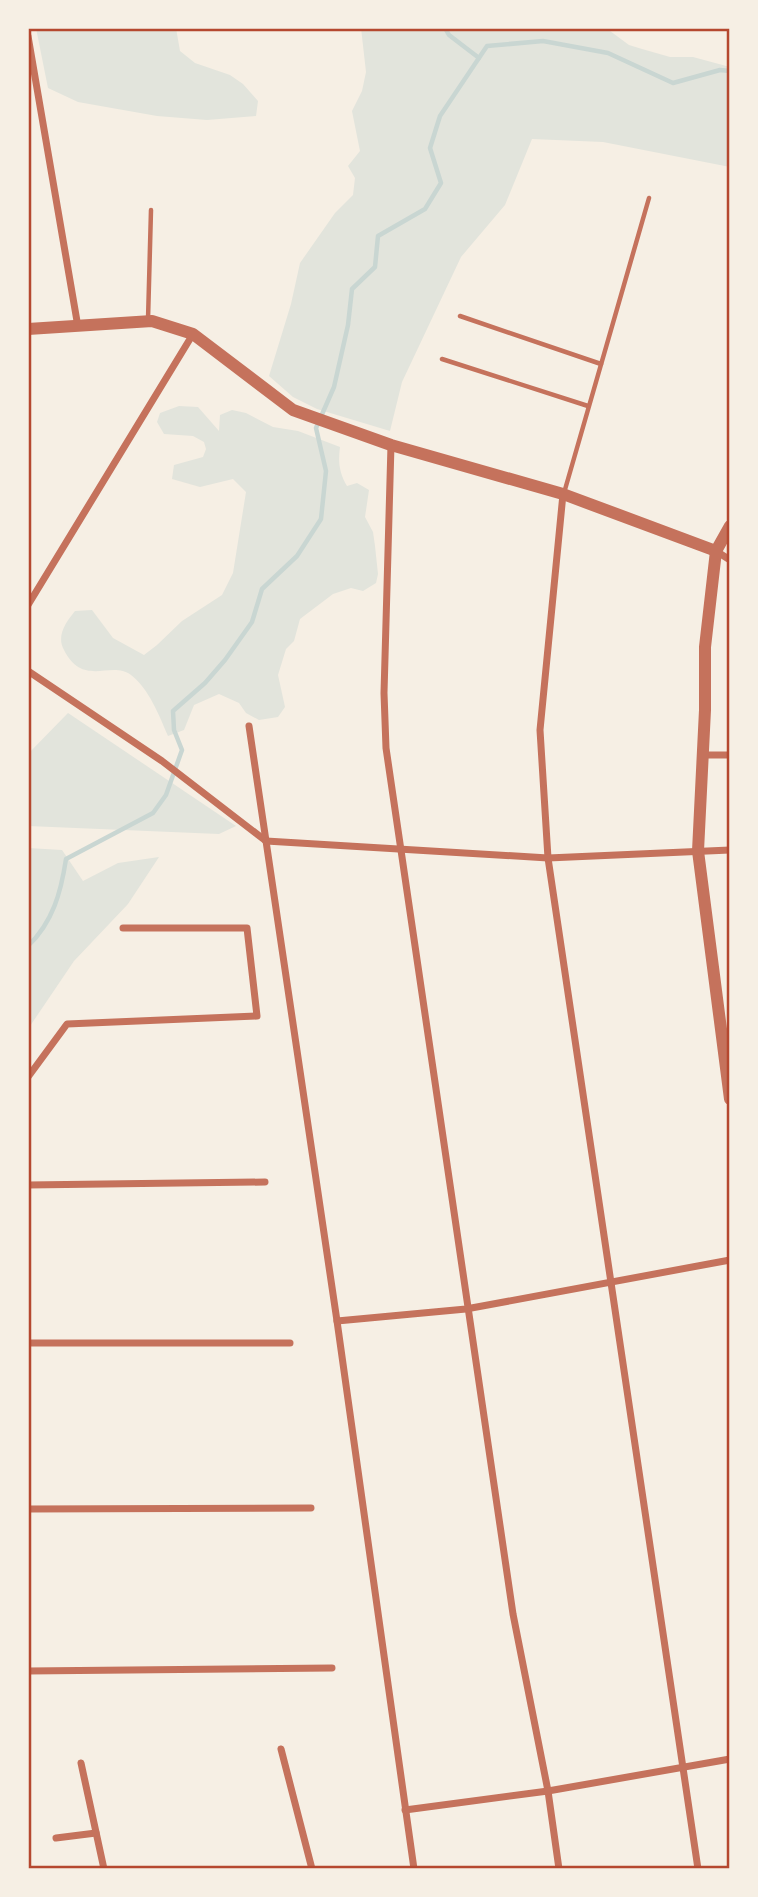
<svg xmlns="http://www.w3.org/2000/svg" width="758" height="1897" font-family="Raleway,sans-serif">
	<rect width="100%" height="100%" fill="#f6efe4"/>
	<g fill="#e2e4dc">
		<polygon points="36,28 176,28 180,51 195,63 230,75 243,84 258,101 256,116 207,120 157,116 78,102 48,88"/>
		<polygon points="361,28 606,28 629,45 642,49 670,57 693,57 730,67 730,167 603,142 532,139 505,205 461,257 402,382 390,431 317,409 293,397 269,376 291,304 300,263 335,213 353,195 355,178 348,166 360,151 352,111 362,91 366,72"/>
		<path d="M179,406L198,407L219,431L220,415L232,410L246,413L273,427L298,431L340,447C338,462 339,472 347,486L357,483L369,490L365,517L373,532L375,546L378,574L376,583L363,591L351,588L333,594L300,619L294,641L286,649L278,675L285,707L278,717L259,720L246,713L239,703L219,694L194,705L184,730L168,736C159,715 149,689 131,675C111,660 83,688 64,650C56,636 66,622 75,611L92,610L113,638L144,655L157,645L182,621L222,595L233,573L246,492L233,479L200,487L172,479L174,465L203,457L206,449L204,442L193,436L164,434L157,422L160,413Z"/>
		<polygon points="68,713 236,826 219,834 28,826 28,754"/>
		<polygon points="28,848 62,850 83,881 118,863 159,857 128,904 74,961 28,1029"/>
	</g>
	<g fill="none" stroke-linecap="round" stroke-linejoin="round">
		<g stroke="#c9d6d2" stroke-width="4.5">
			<polyline points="445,28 449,35 479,58"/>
			<path d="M28,946C53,922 61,892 66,859L153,813L166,795L182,750L174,730L173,711L205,683L225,660L252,622L262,589L297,556L321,519L326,471L316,428L334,387L348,325L352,289L375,267L378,236L425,209L441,183L430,148L440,116L487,46L543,41L608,53L673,83L720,70L730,71"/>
		</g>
		<g stroke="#c5725c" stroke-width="4.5">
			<polyline points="460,316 601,364"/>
			<polyline points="148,320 151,210"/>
			<polyline points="442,359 588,406"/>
			<polyline points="564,493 649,198"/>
		</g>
		<g stroke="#c5725c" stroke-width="7">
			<polyline points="28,36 78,327"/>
			<polyline points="391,445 384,693 386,748 513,1614 548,1791 559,1869"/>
			<polyline points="563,494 540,730 548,858 698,1869"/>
			<polyline points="716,551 730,560"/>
			<polyline points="28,605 193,334"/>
			<polyline points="28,671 162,761 266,841"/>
			<polyline points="249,726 337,1321 414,1869"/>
			<polyline points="703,755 730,755"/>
			<polyline points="266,841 548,858 730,850"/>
			<polyline points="28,1077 67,1024 257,1016 247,928 123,928"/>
			<polyline points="28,1185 265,1182"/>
			<polyline points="337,1321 466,1309 730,1260"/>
			<polyline points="28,1343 290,1343"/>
			<polyline points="28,1509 311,1508"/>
			<polyline points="28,1671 332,1668"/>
			<polyline points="281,1749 312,1869"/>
			<polyline points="81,1763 104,1869"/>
			<polyline points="405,1810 548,1791 730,1759"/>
			<polyline points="56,1838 96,1833"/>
		</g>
		<g stroke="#c5725c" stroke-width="12">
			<polyline points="28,329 152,321 193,334 293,410 391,445 563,494 716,551"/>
			<polyline points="730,526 716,551 705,647 705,710 698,851 730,1099"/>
		</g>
	</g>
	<rect width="758" height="1897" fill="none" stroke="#f6efe4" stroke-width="60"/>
	<rect x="30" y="30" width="698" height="1837" fill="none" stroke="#b5482f" stroke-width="2.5"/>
</svg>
